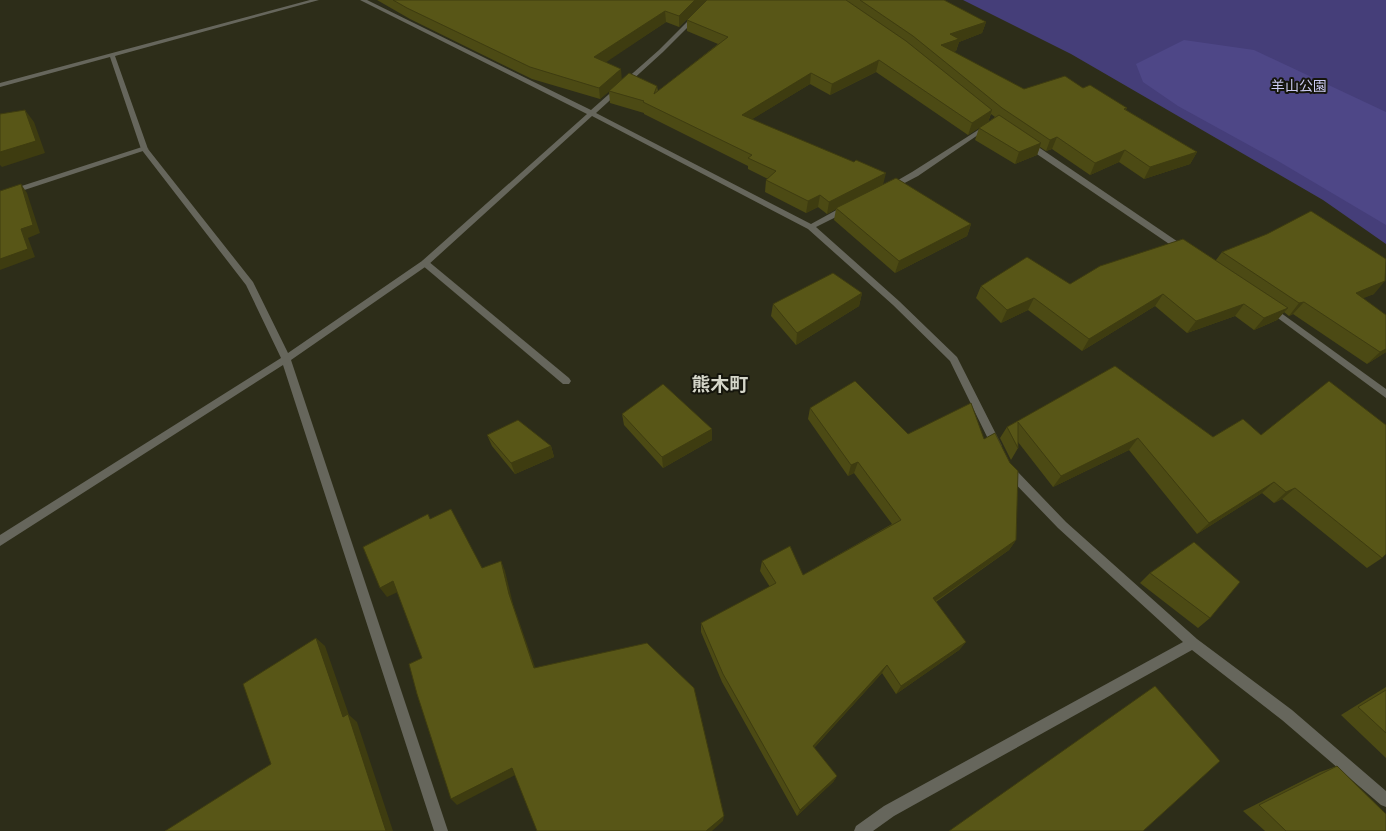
<svg xmlns="http://www.w3.org/2000/svg" width="1386" height="831" font-family="'Noto Sans','Noto Sans JP',sans-serif">
	<rect width="100%" height="100%" fill="#2d2d19"/>
	<polygon fill="#453e79" points="963,0 1386,0 1386,244 1323,200 1071,54"/>
	<polygon fill="#4e4787" points="1184,40 1254,50 1386,112 1386,225 1278,161 1178,106 1143,82 1136,64"/>
	<g fill="none" stroke-linecap="round" stroke-linejoin="round">
		<g fill="#66665c" fill-rule="evenodd">
			<polygon points="1025,142 1031,142 1187,248 1187,252 1181,252 1025,146"/>
			<polygon points="142,147 149,149 0,198 0,193"/>
			<polygon points="425,260 428,261 569,378 571,381 569,384 563,384 422,265 422,261"/>
			<polygon points="1270,305 1386,389 1386,398 1267,310 1266,308 1267,306"/>
		</g>
		<g fill="#66665c" fill-rule="evenodd">
			<polygon points="310,0 319,0 115,56 148,149 253,282 288,353 422,261 587,114 360,0 367,0 591,110 659,50 709,0 715,0 663,52 596,113 811,224 842,207 848,207 848,211 816,227 899,301 957,357 1002,446 1001,449 993,449 950,361 893,305 808,229 592,116 428,265 291,360 448,831 434,831 283,365 0,546 0,535 281,358 246,285 141,149 110,57 0,87 0,83"/>
			<polygon points="986,125 991,126 918,176 893,189 890,189 886,187 912,172"/>
			<polygon points="1009,466 1013,467 1066,522 1197,639 1292,710 1386,791 1386,807 1381,805 1282,720 1192,650 894,816 873,831 854,831 856,826 884,806 1183,642 1058,528 1005,473 1004,470 1005,467"/>
		</g>
	</g>
	<g fill="#4c4a14" fill-rule="evenodd">
		<path d="M377,0H706L679,27L666,22L605,62L621,80L657,86L658,91L718,44L687,31V20L707,0H944L986,22L982,33L959,42L956,51L953,52L1024,89L1083,88L1127,108L1126,110L1197,152L1190,164L1144,179L1119,162L1090,175L1052,149L1046,151L1040,147L1037,155L1015,164L975,140L979,128L988,122L968,135L876,72L830,95L810,84L752,119L883,185L971,224L967,236L895,273L834,220L836,209L827,214L818,207L806,213L765,192L766,180L768,179L748,169V166L644,114V113L610,103L609,91L600,99L532,79L410,19ZM991,114L995,117L988,122Z"/>
		<polygon points="1222,252 1374,294 1362,298 1386,315 1386,352 1367,364 1293,314 1289,316 1284,312 1277,320 1254,330 1235,316 1187,333 1155,306 1082,351 1028,310 1001,323 976,298 981,286 1070,284 1216,260"/>
		<polygon points="862,293 859,306 796,345 771,316 773,304"/>
		<polygon points="1115,366 1213,437 1243,419 1382,558 1367,568 1282,499 1274,503 1262,493 1197,534 1129,450 1053,487 1018,442 1018,448 1011,460 1000,438 1007,427"/>
		<polygon points="810,408 908,434 1016,540 1009,550 936,602 966,642 959,650 896,694 882,673 814,748 837,776 833,782 797,816 722,682 701,632 701,623 770,587 760,571 762,561 803,575 892,524 854,473 848,476 808,419"/>
		<polygon points="622,414 712,440 663,468 624,425"/>
		<polygon points="487,435 551,446 554,457 515,474 492,446"/>
		<polygon points="1150,573 1210,618 1198,628 1140,583"/>
		<polygon points="1386,687 1386,758 1341,715"/>
		<polygon points="1337,766 1386,831 1265,831 1243,811 1320,772"/>
	</g>
	<g fill="#3e3c10">
		<polygon points="695,0 706,0 679,27 679,16"/>
		<polygon points="665,11 666,22 596,69 594,57"/>
		<polygon points="986,22 982,33 959,42 956,51 938,57 941,45 950,34"/>
		<polygon points="879,60 876,72 830,95 832,84"/>
		<polygon points="621,69 622,81 600,99 599,88"/>
		<polygon points="811,73 810,84 741,126 742,115"/>
		<polygon points="25,110 34,122 45,153 2,167 0,165 0,152"/>
		<polygon points="992,110 988,122 968,135 972,123"/>
		<polygon points="1057,137 1052,149 1046,151 1050,140"/>
		<polygon points="1041,143 1037,155 1015,164 1019,152"/>
		<polygon points="1125,150 1119,162 1090,175 1095,163"/>
		<polygon points="1197,152 1190,164 1144,179 1150,167"/>
		<polygon points="886,173 883,185 836,208 836,209 827,214 829,202"/>
		<polygon points="21,184 27,193 40,233 28,238 35,257 0,270 0,259 21,229"/>
		<polygon points="820,195 818,207 806,213 808,201"/>
		<polygon points="971,224 967,236 895,273 899,261"/>
		<polygon points="1385,281 1374,294 1344,306 1356,293"/>
		<polygon points="862,293 859,306 796,345 797,333"/>
		<polygon points="1163,294 1155,306 1082,351 1089,339"/>
		<polygon points="1034,298 1028,310 1001,323 1007,310"/>
		<polygon points="1304,302 1293,314 1289,316 1299,303"/>
		<polygon points="1244,304 1235,316 1187,333 1196,321"/>
		<polygon points="1288,308 1277,320 1254,330 1264,318"/>
		<polygon points="1386,349 1386,352 1367,364 1380,352"/>
		<polygon points="712,429 712,440 663,468 662,457"/>
		<polygon points="1138,438 1129,450 1053,487 1061,476"/>
		<polygon points="551,446 554,457 515,474 511,463"/>
		<polygon points="858,462 854,473 848,476 851,465"/>
		<polygon points="1274,482 1262,493 1197,534 1209,523"/>
		<polygon points="1295,488 1282,499 1274,503 1286,492"/>
		<polygon points="1016,540 1009,550 927,607 933,598"/>
		<polygon points="501,561 505,571 513,604 538,676 534,668 509,594"/>
		<polygon points="393,581 400,591 387,597 380,588"/>
		<polygon points="316,638 325,646 349,715 357,722 393,831 386,831 343,717"/>
		<polygon points="966,642 959,650 896,694 901,686"/>
		<polygon points="887,665 882,673 809,753 813,746"/>
		<polygon points="512,768 517,774 457,805 451,799"/>
		<polygon points="837,776 833,782 797,816 800,810"/>
		<polygon points="724,816 723,821 712,831 706,831"/>
	</g>
	<g fill="#585617" stroke="#3e3c10">
		<polygon points="393,0 695,0 679,16 665,11 594,57 621,69 599,88 530,67 407,8"/>
		<polygon points="707,0 846,0 906,41 992,110 972,123 879,60 832,84 811,73 742,115 854,162 856,160 886,173 829,202 820,195 808,201 766,180 776,171 748,158 752,155 643,102 644,101 609,91 629,73 657,86 654,94 728,37 687,20"/>
		<polygon points="860,0 944,0 986,22 950,34 959,39 941,45 1024,89 1065,76 1083,88 1090,85 1127,108 1124,109 1197,152 1150,167 1125,150 1095,163 1057,137 1050,140 1002,108 913,36"/>
		<polygon points="25,110 36,141 0,152 0,114"/>
		<polygon points="999,115 1041,143 1019,152 979,128"/>
		<polygon points="896,178 971,224 899,261 836,208"/>
		<polygon points="21,184 33,225 21,229 28,249 0,259 0,191"/>
		<polygon points="1311,211 1386,259 1385,281 1356,293 1386,315 1386,349 1380,352 1304,302 1299,303 1222,252 1267,234"/>
		<polygon points="1183,239 1288,308 1264,318 1244,304 1196,321 1163,294 1089,339 1034,298 1007,310 981,286 1027,257 1070,284 1100,266"/>
		<polygon points="833,273 862,293 797,333 773,304"/>
		<polygon points="1115,366 1213,437 1243,419 1261,435 1329,381 1386,425 1386,554 1382,558 1295,488 1286,492 1274,482 1209,523 1138,438 1061,476 1018,422 1018,448 1007,427"/>
		<polygon points="855,381 908,434 971,403 984,439 995,433 1010,463 1018,471 1016,540 933,598 966,642 901,686 887,665 813,746 837,776 800,810 723,674 701,623 776,583 762,561 790,546 803,575 901,520 858,462 851,465 810,408"/>
		<polygon points="663,384 712,429 662,457 622,414"/>
		<polygon points="518,420 551,446 511,463 487,435"/>
		<polygon points="451,509 482,568 501,561 509,594 534,668 647,643 694,688 724,816 706,831 537,831 512,768 451,799 417,694 409,664 422,658 393,581 380,588 363,547 428,514 430,519"/>
		<polygon points="1194,542 1240,582 1210,618 1150,573"/>
		<polygon points="316,638 343,717 348,714 386,831 165,831 271,764 243,684"/>
		<polygon points="1155,686 1220,761 1143,831 949,831"/>
		<polygon points="1386,690 1386,733 1358,707"/>
		<polygon points="1337,766 1386,814 1386,831 1286,831 1259,805"/>
	</g>
	<g text-anchor="middle" stroke-width="4" stroke-linejoin="round" paint-order="stroke">
		<g font-size="14" fill="#cccbf1" stroke="#15150c">
			<text x="1299" y="91">羊山公園</text>
		</g>
		<g font-size="19" font-weight="bold" fill="#d5d6c9" stroke="#15150c">
			<text x="720" y="391">熊木町</text>
		</g>
	</g>
</svg>
